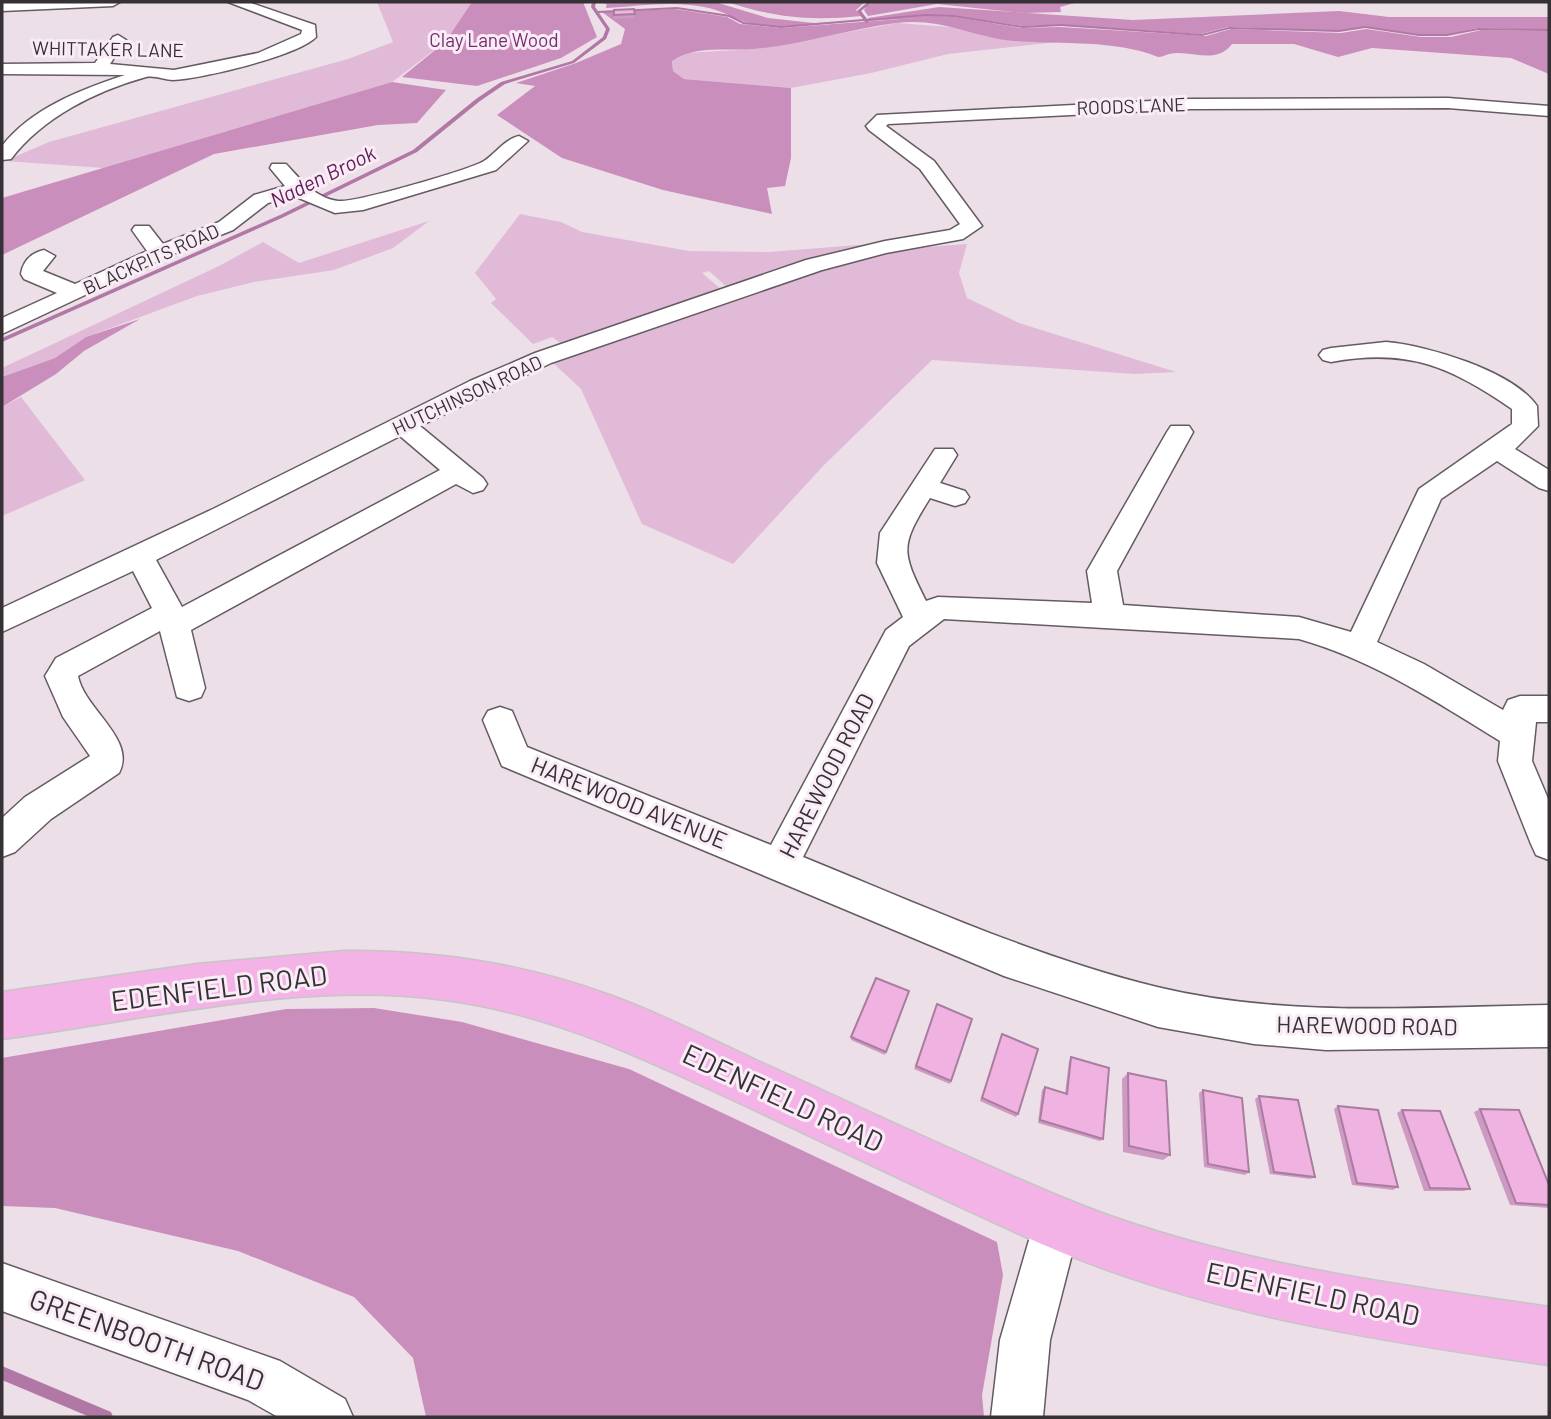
<svg xmlns="http://www.w3.org/2000/svg" width="1551" height="1419" font-family="Barlow,sans-serif">
	<rect width="100%" height="100%" fill="#ecdfe8"/>
	<g fill="#e0bad7">
		<polygon points="377,2 472,2 445,42 392,82 104,168 5,161 49,142 348,59 393,42"/>
		<polygon points="897,23 964,28 1007,40 1065,41 948,54 871,73 791,88 684,79 673,71 672,60 682,53 757,49"/>
		<polygon points="520,214 561,222 582,232 689,251 769,252 871,244 728,288 709,271 702,273 722,290 562,344 552,337 533,344 491,303 496,299 475,273"/>
		<polygon points="429,221 393,248 334,270 254,282 197,296 86,337 55,358 2,377 2,368 219,266 263,242 299,263"/>
		<polygon points="967,244 959,273 967,298 1019,323 1176,372 1135,374 932,360 824,465 733,564 642,524 581,389 550,360 810,270 888,250"/>
		<polygon points="21,397 85,480 2,516 2,407"/>
	</g>
	<g fill="#ca8ebc">
		<polygon points="472,2 583,2 597,37 561,58 477,86 402,77 445,42"/>
		<path d="M607,2H715L768,18L814,23L863,21C826,23 786,30 749,23C736,20 723,11 709,8C676,0 640,6 606,8Z"/>
		<path d="M727,2H865L856,10L861,16C809,21 776,18 727,2Z"/>
		<polygon points="875,2 1078,2 1060,7 1061,12 1024,13 937,4 868,16 864,10 867,5"/>
		<polygon points="939,7 1133,20 1339,11 1389,17 1549,17 1549,30 1477,28 1447,35 1419,35 1364,27 1338,31 1228,27 1201,34 1061,25 1023,26 954,16 868,21 868,18"/>
		<path d="M675,9L727,17L740,24L781,28L928,17H954L1021,28L1060,27L1206,36L1231,29L1341,33L1366,29L1421,37H1451L1481,30L1549,31V74L1511,58L1372,48L1338,57L1294,44H1232C1215,66 1191,49 1169,54C1165,55 1162,57 1158,57C1110,38 1055,46 1005,40C966,34 939,18 896,23C848,29 802,45 754,49C729,51 693,45 672,61L673,71L684,79L791,88V158L785,186L767,188L772,214L663,190L562,158L497,115L535,86L516,83L576,63L621,44L625,29L602,12Z"/>
		<polygon points="392,82 446,90 417,123 378,125 214,154 2,255 2,198"/>
		<polygon points="140,319 84,351 56,374 2,407 2,377 55,358 86,337"/>
		<polygon points="374,1008 462,1022 629,1069 997,1242 1003,1275 982,1395 984,1417 426,1417 413,1358 354,1297 238,1251 55,1208 2,1206 2,1058 286,1009"/>
	</g>
	<g fill="none" stroke-linecap="round" stroke-linejoin="round">
		<g fill="#b278a5" fill-rule="evenodd">
			<polygon points="592,2 596,2 595,7 598,11 677,7 730,15 744,22 781,26 863,19 857,11 868,2 872,2 861,11 867,19 925,14 953,15 1023,26 1061,24 1202,34 1229,27 1339,30 1365,26 1419,34 1447,34 1478,28 1549,29 1549,31 1478,30 1447,36 1419,36 1365,28 1339,32 1229,29 1202,36 1061,26 1023,28 953,17 925,16 868,21 869,22 867,23 864,21 781,28 743,24 729,17 677,9 599,13 610,29 606,39 574,63 505,84 480,101 417,152 284,217 2,342 2,338 280,215 413,150 476,99 501,82 572,61 603,37 606,29 591,7"/>
			<polygon points="2,1366 111,1412 113,1417 90,1417 2,1380"/>
		</g>
		<g stroke="#655b63" stroke-width="3">
			<g id="minor">
				<polygon points="120,2 113,6 2,11 2,3"/>
				<path d="M228,2H248L315,25L316,37C298,56 200,79 173,80C165,80 154,75 146,77C96,91 43,117 11,159L2,160V146C32,108 80,90 125,75L2,74V64L95,63L113,37L118,35L126,40L110,64L174,70L258,53L301,34L302,30Z"/>
				<path d="M1448,98L1549,106V116L1448,108L1190,109L888,124L886,126L934,161L982,226L963,239L886,253L822,270L551,363L420,426L483,478L487,484L483,490L473,493L456,484L191,630L205,688L201,697L189,701L177,697L160,631L78,676C84,709 137,739 119,773L51,819L15,852L2,857V818L25,797L90,756L63,717L45,676L56,658L152,608L133,571L2,632V608L213,509L470,381L535,353L806,260L885,241L950,230L960,224L920,169L869,130L866,126L877,115L1190,99ZM400,436L440,470L182,607L156,560Z"/>
				<path d="M519,136L528,141L496,170L363,210L335,213L294,196L268,203L233,230L166,257L2,334V318L57,293L24,279L21,274C23,261 31,253 44,250L55,256L43,271L75,284L147,251L132,230L135,226H149L163,244L219,222L254,195L285,186L270,168L272,164H286C300,179 315,198 338,201C355,203 469,170 484,161C496,153 505,139 519,136Z"/>
				<path d="M1386,342C1426,345 1513,371 1537,406L1538,426L1515,449L1549,470V491L1539,488L1497,461L1441,499L1377,642L1424,664L1503,710L1508,700L1520,696H1549V722H1536L1532,761L1549,801V860L1536,855L1531,844L1498,761L1500,741C1435,701 1373,660 1299,639L944,619L909,646L803,857C919,904 1035,957 1157,987C1285,1018 1419,1007 1549,1005V1047L1326,1050L1254,1044L1158,1027L1004,976L502,766L483,720L488,711L500,707L512,711L527,747L771,845L886,630L903,617L877,563L880,533L935,449H953L957,455L940,483L965,491L969,497L965,503L955,506L930,498C900,546 901,551 926,601L938,597L1092,603L1087,571L1167,432L1171,426H1189L1193,432L1117,571L1123,605L1299,617L1351,632L1419,489L1512,424V409C1449,366 1408,348 1331,362L1323,360L1319,355L1323,350L1331,348Z"/>
				<polygon points="1057,1200 1074,1206 1080,1223 1050,1340 1043,1417 991,1417 1000,1340 1034,1223 1040,1206"/>
				<polygon points="2,1263 280,1361 345,1399 353,1417 278,1417 248,1400 2,1311"/>
			</g>
		</g>
		<g stroke="#c6c5c6" stroke-width="3">
			<path id="major" d="M344,951C436,950 526,964 612,996C662,1014 710,1039 758,1061C860,1107 962,1156 1066,1199C1218,1262 1387,1283 1549,1307V1365C1377,1341 1198,1313 1037,1242C936,1197 836,1148 735,1101C639,1057 552,1014 445,1000C298,980 147,1020 2,1039V992L197,964Z"/>
		</g>
		<use href="#minor" fill="#fff" fill-rule="evenodd"/>
		<use href="#major" fill="#f4b3e7" fill-rule="evenodd"/>
	</g>
	<g fill="#ce99c2">
		<polygon points="604,2 625,2 624,4 604,4"/>
		<polygon points="634,9 635,18 614,19 614,15"/>
		<polygon points="909,991 885,1055 851,1040 851,1037"/>
		<polygon points="937,1004 972,1019 950,1084 914,1069"/>
		<polygon points="1002,1034 1018,1114 1016,1117 980,1101"/>
		<polygon points="1071,1057 1103,1139 1100,1141 1038,1123 1042,1090 1045,1087 1065,1094 1069,1061"/>
		<polygon points="1128,1073 1170,1155 1163,1160 1123,1152 1122,1079"/>
		<polygon points="1203,1090 1249,1172 1245,1175 1204,1167 1199,1093"/>
		<polygon points="1259,1096 1315,1177 1310,1179 1270,1174 1255,1099"/>
		<polygon points="1338,1106 1398,1187 1393,1190 1352,1185 1334,1109"/>
		<polygon points="1480,1109 1549,1185 1549,1208 1510,1205 1474,1112"/>
		<polygon points="1402,1110 1470,1189 1464,1191 1424,1191 1397,1113"/>
	</g>
	<g fill="#f0b2e1" stroke="#a87d9e" stroke-width="2">
		<polygon points="634,9 635,14 614,15 614,10"/>
		<polygon points="876,978 909,991 886,1052 851,1037"/>
		<polygon points="937,1004 972,1019 951,1081 916,1066"/>
		<polygon points="1002,1034 1038,1049 1018,1114 982,1098"/>
		<polygon points="1071,1057 1109,1068 1103,1139 1040,1120 1045,1087 1067,1094"/>
		<polygon points="1128,1073 1166,1081 1170,1155 1129,1146"/>
		<polygon points="1203,1090 1242,1098 1249,1172 1208,1164"/>
		<polygon points="1259,1096 1298,1100 1315,1177 1274,1172"/>
		<polygon points="1338,1106 1378,1110 1398,1187 1357,1183"/>
		<polygon points="1480,1109 1519,1110 1549,1185 1549,1205 1516,1203"/>
		<polygon points="1402,1110 1440,1111 1470,1189 1430,1188"/>
	</g>
	<g text-anchor="middle" stroke-width="6" stroke-linejoin="round" paint-order="stroke">
		<g font-size="19" fill="#742e68" stroke="#f9ecf6">
			<text x="494" y="47">Clay Lane Wood</text>
		</g>
		<g font-size="19" fill="#353134" stroke="#f9ecf6">
			<text transform="translate(108 49) rotate(1)" y="7">WHITTAKER LANE</text>
			<text transform="translate(1131 106) rotate(-2)" y="7">ROODS LANE</text>
			<text transform="translate(151 259) rotate(-24)" y="7">BLACKPITS ROAD</text>
			<text transform="translate(467 395) rotate(-25)" y="7">HUTCHINSON ROAD</text>
		</g>
		<g font-size="21" font-style="italic" fill="#601a55" stroke="#f9ecf6">
			<text transform="translate(323 177) rotate(-26)" y="7">Naden Brook</text>
		</g>
		<g font-size="23" fill="#353134" stroke="#f9ecf6">
			<text transform="translate(827 776) rotate(-63)" y="8">HAREWOOD ROAD</text>
			<text transform="translate(629 803) rotate(22)" y="8">HAREWOOD AVENUE</text>
			<text transform="translate(1367 1026) rotate(1)" y="8">HAREWOOD ROAD</text>
		</g>
		<g font-size="28" fill="#353134" stroke="#f9ecf6">
			<text transform="translate(219 988) rotate(-7)" y="10">EDENFIELD ROAD</text>
			<text transform="translate(783 1098) rotate(25)" y="10">EDENFIELD ROAD</text>
			<text transform="translate(1313 1294) rotate(12)" y="10">EDENFIELD ROAD</text>
			<text transform="translate(147 1340) rotate(20)" y="10">GREENBOOTH ROAD</text>
		</g>
	</g>
	<rect width="1551" height="1419" fill="none" stroke="#353134" stroke-width="7"/>
</svg>
